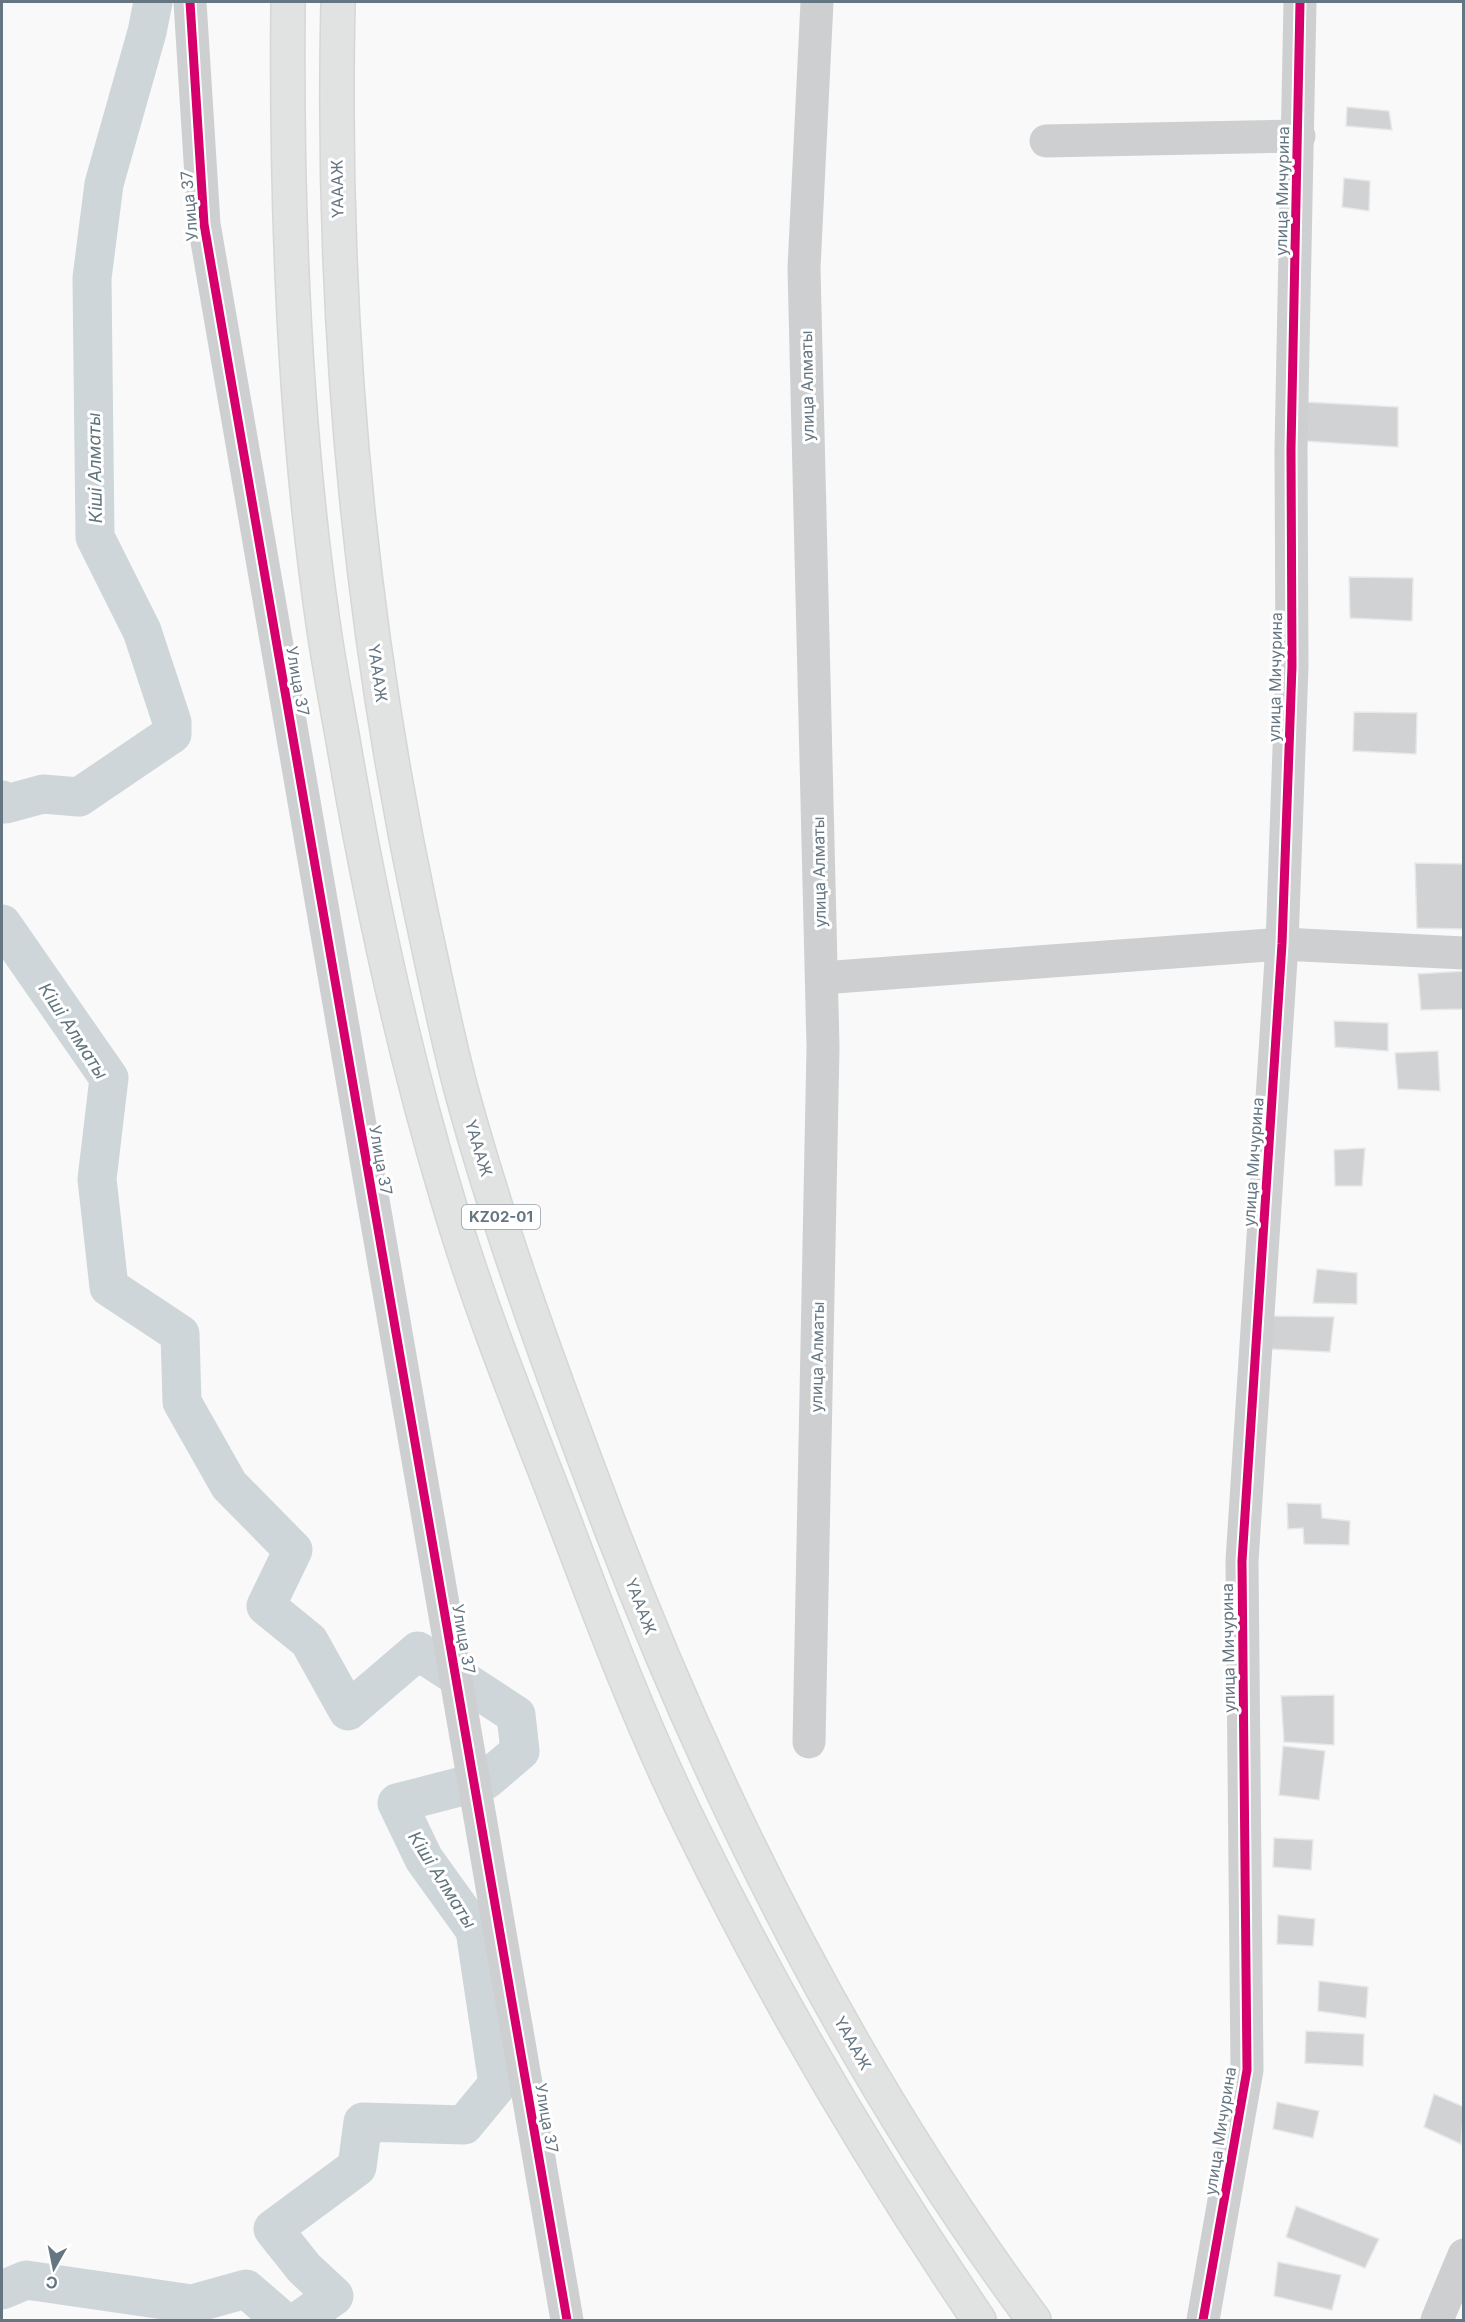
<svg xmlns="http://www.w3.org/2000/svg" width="1465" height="2322" font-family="Inter,sans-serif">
	<rect width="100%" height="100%" fill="#f9f9f9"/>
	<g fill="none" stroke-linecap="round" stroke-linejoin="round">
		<g stroke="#ced6d9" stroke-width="39">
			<polyline points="2,800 6,804 43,794 79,797 172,734 172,722 142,631 95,537 92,278 104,184 147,32 153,2"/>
			<polyline points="2,924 109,1078 97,1179 109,1287 180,1334 182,1402 229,1485 293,1550 266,1606 309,1641 348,1711 418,1651 516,1715 520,1751 486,1780 397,1803 424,1859 475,1930 498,2084 464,2125 363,2122 357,2167 273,2229 304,2268 334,2296 300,2320"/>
			<polyline points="2,2290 26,2280 192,2304 246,2289 282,2320"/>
		</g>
	</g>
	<g fill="#d0d2d3" stroke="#e8e8e8" stroke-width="1.5">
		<polygon points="1347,107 1389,111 1392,130 1346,126"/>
		<polygon points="1344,178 1370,181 1369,211 1342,207"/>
		<polygon points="1305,402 1398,407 1398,447 1304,441"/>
		<polygon points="1349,577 1413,578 1412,621 1350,618"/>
		<polygon points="1354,712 1417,713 1416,754 1353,751"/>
		<polygon points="1415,863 1464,864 1464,929 1417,928"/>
		<polygon points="1464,971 1464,1009 1421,1010 1418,974"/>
		<polygon points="1334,1021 1388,1023 1388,1051 1335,1047"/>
		<polygon points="1438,1051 1440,1091 1398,1089 1395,1053"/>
		<polygon points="1365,1148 1362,1186 1335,1186 1334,1150"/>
		<polygon points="1317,1269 1357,1273 1357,1304 1313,1303"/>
		<polygon points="1268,1316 1334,1317 1330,1352 1269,1349"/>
		<polygon points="1287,1503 1321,1504 1322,1518 1350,1521 1349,1545 1304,1544 1303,1528 1288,1529"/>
		<polygon points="1334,1695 1334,1745 1284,1742 1281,1696"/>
		<polygon points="1283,1746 1325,1751 1319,1800 1279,1795"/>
		<polygon points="1274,1838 1313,1840 1311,1870 1273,1867"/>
		<polygon points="1278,1915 1315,1919 1313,1946 1277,1944"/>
		<polygon points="1319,1981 1368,1987 1366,2018 1318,2011"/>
		<polygon points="1306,2031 1364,2034 1363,2066 1305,2063"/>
		<polygon points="1434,2094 1464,2107 1461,2144 1424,2127"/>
		<polygon points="1277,2102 1319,2111 1313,2138 1273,2129"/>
		<polygon points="1296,2206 1379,2239 1365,2268 1286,2237"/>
		<polygon points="1278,2262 1341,2275 1332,2310 1274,2296"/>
	</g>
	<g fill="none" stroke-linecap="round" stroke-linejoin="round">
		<g stroke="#d5d6d6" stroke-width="36">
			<g id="highway">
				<path d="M288,2C286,208 294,426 324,630C330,671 338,711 345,752C371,902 403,1051 447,1197C477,1300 517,1399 556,1499C598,1610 640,1723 693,1830C776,2000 873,2164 979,2320"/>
				<path d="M338,2C331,307 357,612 421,912C434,972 446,1033 462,1093C502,1239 556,1384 610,1526C718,1807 854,2078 1034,2320"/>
			</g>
		</g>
		<g stroke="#cecfd0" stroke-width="33">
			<polyline points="190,2 204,224 567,2320"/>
			<polyline points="1046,141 1299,136"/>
			<polyline points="822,978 1282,944 1464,953"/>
			<polyline points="809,1742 823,1047 804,268 817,2"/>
			<polyline points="1203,2320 1247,2070 1242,1561 1282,944 1292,666 1291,449 1300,2"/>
			<polyline points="1437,2320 1464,2255"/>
		</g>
		<use href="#highway" stroke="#e1e2e2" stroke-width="33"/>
		<g stroke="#fff" stroke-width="13">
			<g id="cycleway">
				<polyline points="190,2 204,224 567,2320"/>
				<polyline points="1203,2320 1247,2070 1242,1561 1282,944 1292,666 1291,449 1300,2"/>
			</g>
		</g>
		<use href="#cycleway" stroke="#d6006c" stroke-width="9"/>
	</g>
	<g text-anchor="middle" stroke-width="6" stroke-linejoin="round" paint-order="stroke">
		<rect fill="#fff" stroke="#939fa8" stroke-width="1.5" x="462" y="1205" width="78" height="24" rx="4.5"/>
		<g font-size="15" font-weight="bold" fill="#657683">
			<text x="501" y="1222">KZ02-01</text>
		</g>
		<g font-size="16" fill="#657683" stroke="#fff">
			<text transform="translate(337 189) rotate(-91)" y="6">ҮАААЖ</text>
			<text transform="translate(1282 191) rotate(-89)" y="6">улица Мичурина</text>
			<text transform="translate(189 206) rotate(-95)" y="6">Улица 37</text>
			<text transform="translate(807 386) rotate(-91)" y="6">улица Алматы</text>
			<text transform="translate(378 673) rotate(82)" y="6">ҮАААЖ</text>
			<text transform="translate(1275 677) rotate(-89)" y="6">улица Мичурина</text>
			<text transform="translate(298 681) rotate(80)" y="6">Улица 37</text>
			<text transform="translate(819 872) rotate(-91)" y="6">улица Алматы</text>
			<text transform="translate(479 1148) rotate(73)" y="6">ҮАААЖ</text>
			<text transform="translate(381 1160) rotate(80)" y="6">Улица 37</text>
			<text transform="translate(1253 1162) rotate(-86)" y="6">улица Мичурина</text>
			<text transform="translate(817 1357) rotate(-89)" y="6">улица Алматы</text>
			<text transform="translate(641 1606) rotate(69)" y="6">ҮАААЖ</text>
			<text transform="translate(464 1639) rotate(80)" y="6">Улица 37</text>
			<text transform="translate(1228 1648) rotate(-91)" y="6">улица Мичурина</text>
			<text transform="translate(853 2043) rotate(61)" y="6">ҮАААЖ</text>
			<text transform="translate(547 2118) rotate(80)" y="6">Улица 37</text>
			<text transform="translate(1220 2131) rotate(-81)" y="6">улица Мичурина</text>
		</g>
		<g font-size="18" font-style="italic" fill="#60757c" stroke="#fff">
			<text transform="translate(95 468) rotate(-91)" y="6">Кіші Алматы</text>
			<text transform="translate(73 1031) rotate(57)" y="6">Кіші Алматы</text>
			<text transform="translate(442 1880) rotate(58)" y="6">Кіші Алматы</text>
		</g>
	</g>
	<rect width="1465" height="2322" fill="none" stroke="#657683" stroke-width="6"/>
	<g transform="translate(54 2268) rotate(189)" stroke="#ffffff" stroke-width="4.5" paint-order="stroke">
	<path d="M0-4.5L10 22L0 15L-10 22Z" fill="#657683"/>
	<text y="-9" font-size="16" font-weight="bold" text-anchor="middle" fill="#657683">С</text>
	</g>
</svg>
